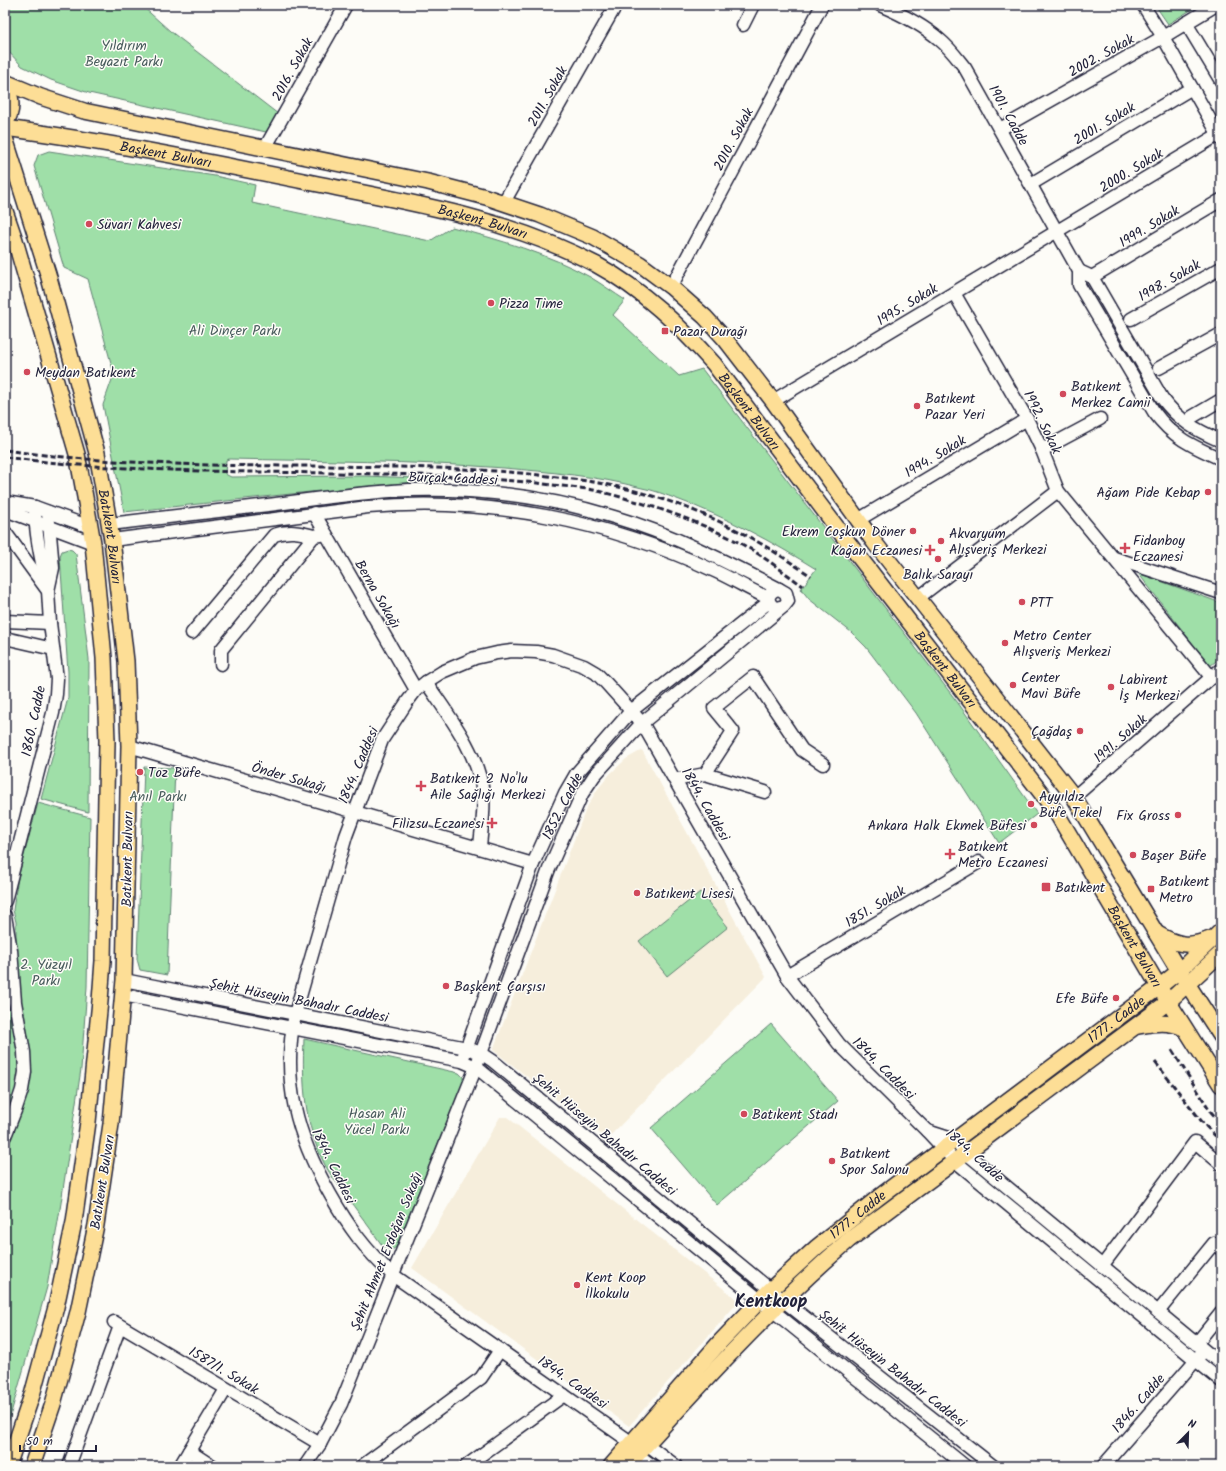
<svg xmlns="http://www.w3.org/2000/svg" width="1226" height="1471" font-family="Kalam,sans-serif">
	<rect width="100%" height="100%" fill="#fdfcf7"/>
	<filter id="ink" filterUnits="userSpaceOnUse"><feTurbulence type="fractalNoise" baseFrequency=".025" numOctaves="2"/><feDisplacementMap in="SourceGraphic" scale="8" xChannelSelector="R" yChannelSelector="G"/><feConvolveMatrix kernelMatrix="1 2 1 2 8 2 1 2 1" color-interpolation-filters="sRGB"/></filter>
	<g filter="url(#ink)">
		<g fill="#f6eedc">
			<polygon points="642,750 766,977 607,1139 493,1050 586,809 597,790 610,774 626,759"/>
			<polygon points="500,1117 507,1117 739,1301 629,1426 412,1268"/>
		</g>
		<g fill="#9fdfa8" stroke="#608072">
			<polygon points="5,5 141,5 170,31 278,114 266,132 89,93 51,80 22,66 5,48"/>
			<polygon points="1155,5 1199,5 1168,24"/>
			<path d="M49,151L215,176L255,185L252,203L430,241L452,227C497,239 549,254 590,277C602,284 614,293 625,300L613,315L679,376L702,369L958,703L1037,814L999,843L916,713L866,647L851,632L809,599L801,589L816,569C771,541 726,517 677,499C666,495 654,490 642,488C597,476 550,472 504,468C412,461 321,461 229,459L226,460L225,474L231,477L365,476L444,479L441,480C335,488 230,501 124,512L103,405L114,374L88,279L64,268L34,166L38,155Z"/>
			<polygon points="68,549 72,550 76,554 89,659 88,812 41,799 68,698 68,672 60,556 62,551"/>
			<polygon points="1138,573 1221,603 1221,657 1210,666"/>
			<polygon points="144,767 175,768 167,975 140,970 137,959"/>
			<polygon points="38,803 90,817 87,987 81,1069 61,1203 47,1287 5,1434 5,948 16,942 16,922 13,910 15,896 18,878"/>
			<polygon points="700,892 728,927 667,976 639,941"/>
			<polygon points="771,1024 838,1101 717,1205 651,1128"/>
			<path d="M304,1039L459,1073L463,1077V1082L396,1247C392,1251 389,1250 384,1248C371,1229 357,1211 344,1193C338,1184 330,1175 325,1165C304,1124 302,1084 304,1039Z"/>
		</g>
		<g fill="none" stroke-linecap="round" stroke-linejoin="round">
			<g stroke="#22223b" stroke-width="15">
				<g id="minor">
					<path d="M880,5C901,14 923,25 940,40C950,48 957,58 965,68L1079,271V285L1154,412C1173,438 1192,446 1221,459"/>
					<polyline points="1143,5 1163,37 1221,139"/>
					<polyline points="1186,23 1221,81"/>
					<polyline points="743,25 753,5"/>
					<polyline points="1000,129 1163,37 1216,5"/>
					<polyline points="265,148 346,5"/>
					<polyline points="1031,184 1192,88"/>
					<polyline points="504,202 616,5"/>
					<path d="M1079,271L1092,277L1162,398C1179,421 1196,430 1221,441"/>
					<polyline points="1092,277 1221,200"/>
					<polyline points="671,287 822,5"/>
					<polyline points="954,293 1027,419 1042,450 1058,491 1212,678"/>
					<polyline points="1131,319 1221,268"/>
					<polyline points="1159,368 1221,334"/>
					<polyline points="773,401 1221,133"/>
					<polyline points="1192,417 1221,400"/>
					<polyline points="1042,450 1100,419"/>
					<polyline points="5,502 35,507 90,527"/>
					<path d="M35,507C35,535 42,563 48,591L53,568L48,512"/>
					<polyline points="5,510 93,543"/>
					<polyline points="314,513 416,690"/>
					<polyline points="858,520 1027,419"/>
					<path d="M110,524C163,518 215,511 268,505C315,499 362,492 409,490C477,488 549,497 614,517C672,534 725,561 779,589"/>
					<polyline points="5,532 48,591 50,623 57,679 56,694 53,713 5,901"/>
					<path d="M112,540L368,507C488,496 608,521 717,572C734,580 751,590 768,598"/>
					<polyline points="1114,558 1221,593"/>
					<polyline points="918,598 1058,491"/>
					<polyline points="5,621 50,623"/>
					<path d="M192,633L274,535C288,530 300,532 314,536"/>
					<polyline points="5,638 53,649"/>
					<polyline points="221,664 221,650 314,536 326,534"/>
					<path d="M426,682C448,715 478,752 483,793C485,811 481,830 480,848"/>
					<polyline points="129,746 533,864"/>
					<polyline points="705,774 765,792"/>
					<polyline points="675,780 705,774 733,731 714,708 753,677 802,750 823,764"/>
					<polyline points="1074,797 1221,669"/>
					<polyline points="5,916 11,950 15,1002 24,1052 25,1072 22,1090 16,1108 5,1136"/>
					<polyline points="787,976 979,862"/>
					<polyline points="124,980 467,1048 481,1053 493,1061 789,1305 993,1466"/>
					<polyline points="123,995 462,1061 476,1067 772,1310 965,1466"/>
					<polyline points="464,1055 533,864 565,793 576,774 631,711 769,602"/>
					<polyline points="1102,1266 1195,1142 1221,1164"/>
					<polyline points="1158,1312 1214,1243 1221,1249"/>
					<polyline points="114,1322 320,1444"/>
					<polyline points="1196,1344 1221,1313"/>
					<polyline points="1221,1364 966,1153 955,1140 927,1131 955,1161 1221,1381"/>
					<path d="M625,1438L393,1275C366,1251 348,1226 330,1194C297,1136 281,1081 295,1014L346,836L382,740L407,702L416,690L426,682L442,672L475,658L497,653L512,651L536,652L553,655L584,666L596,673L606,683L642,723L787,976L839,1044L927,1131"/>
					<polyline points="640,1439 676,1466"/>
					<polyline points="631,1450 653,1466"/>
					<polyline points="189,1451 212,1466"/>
					<polyline points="69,1466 120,1326"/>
					<polyline points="180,1466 226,1389"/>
					<path d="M305,1466L320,1444L341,1404L476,1067L549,869L582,794L594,776L642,723L784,606L788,601L786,593L779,589C767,591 765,603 776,608L784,606"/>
					<polyline points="362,1466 481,1378 500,1350"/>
					<polyline points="466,1466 564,1395"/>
					<polyline points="1103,1466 1201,1354"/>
				</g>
			</g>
			<g stroke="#22223b" stroke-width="18">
				<g id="major">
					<polyline points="5,82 41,97 84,111 428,182 486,197 540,215 593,237 640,264 671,287 705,317 725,339 773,401 874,542 1074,797 1179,971 1221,1036"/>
					<path d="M5,86C13,97 13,112 5,123"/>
					<path id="s1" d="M5,128C110,142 214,163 318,184C413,203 511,219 597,265C643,290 680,326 714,364L856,553L1056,812L1159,987L1221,1085"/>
					<path id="s2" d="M5,138L48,274L97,453L112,540L126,661L129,746L124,980L111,1124L96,1225L78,1312L53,1404L32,1466"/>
					<polyline points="5,211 15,240 77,454 85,497 93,543 104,658 107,741 103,961 100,1001 88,1122 74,1222 56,1307 32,1395 8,1466"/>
					<path d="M1156,933C1176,945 1189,948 1210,939"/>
					<path d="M1138,1026C1156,1023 1167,1021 1184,1028"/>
					<path id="s3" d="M611,1466L720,1342L770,1290L817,1247L879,1197L1159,987L1179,971L1221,931"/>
					<path d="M627,1466C698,1387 769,1309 849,1240L1168,1002L1221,953"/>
				</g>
			</g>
			<use href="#minor" stroke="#fdfcf7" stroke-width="12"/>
			<use href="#major" stroke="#fdde96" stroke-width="15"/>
			<g stroke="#22223b" stroke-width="3" stroke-dasharray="6 3" stroke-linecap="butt">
				<path d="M5,450C111,465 218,466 325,466C390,467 455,467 520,473C559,477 598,481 635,491C677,502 721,520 758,542C776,552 793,564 811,576"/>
				<path d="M5,457C131,474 258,471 384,474C435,475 486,478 537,483C557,486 579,487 598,491C646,503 694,519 738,542C761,554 782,571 803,586"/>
				<polyline points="1172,1050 1211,1112 1221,1123"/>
				<polyline points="1155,1062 1203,1123 1221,1142"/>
			</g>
		</g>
	</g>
	<g fill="#d1495b" stroke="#fdfcf7" stroke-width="1.5">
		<circle cx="89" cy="224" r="4"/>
		<circle cx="491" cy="303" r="4"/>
		<rect x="661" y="327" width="8" height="8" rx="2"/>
		<circle cx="27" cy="372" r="4"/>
		<circle cx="1063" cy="394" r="4"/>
		<circle cx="917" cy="406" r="4"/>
		<circle cx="1208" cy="492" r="4"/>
		<circle cx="913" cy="531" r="4"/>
		<circle cx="941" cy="541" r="4"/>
		<path d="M1123 542h4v4h4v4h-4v4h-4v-4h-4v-4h4z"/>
		<path d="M928 544h4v4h4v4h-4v4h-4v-4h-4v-4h4z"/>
		<circle cx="938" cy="559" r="4"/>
		<circle cx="1022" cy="602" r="4"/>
		<circle cx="1005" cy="643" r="4"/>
		<circle cx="1013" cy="685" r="4"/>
		<circle cx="1111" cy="687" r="4"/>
		<circle cx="1080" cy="731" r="4"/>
		<circle cx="140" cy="772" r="4"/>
		<path d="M419 780h4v4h4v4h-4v4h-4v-4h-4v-4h4z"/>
		<circle cx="1031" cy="804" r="4"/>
		<circle cx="1178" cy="815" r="4"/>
		<path d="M490 817h4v4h4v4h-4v4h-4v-4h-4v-4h4z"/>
		<circle cx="1034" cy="825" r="4"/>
		<path d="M948 848h4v4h4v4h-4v4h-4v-4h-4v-4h4z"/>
		<circle cx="1133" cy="855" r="4"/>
		<rect x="1041" y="882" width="10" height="10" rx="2"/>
		<rect x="1147" y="885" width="8" height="8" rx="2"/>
		<circle cx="637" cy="893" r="4"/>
		<circle cx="446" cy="986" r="4"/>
		<circle cx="1116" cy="998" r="4"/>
		<circle cx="744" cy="1114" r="4"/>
		<circle cx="832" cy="1161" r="4"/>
		<circle cx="577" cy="1285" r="4"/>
	</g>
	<g text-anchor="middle" stroke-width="3" stroke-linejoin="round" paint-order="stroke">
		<g font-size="14" fill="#485b5c" stroke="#fdfcf7">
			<text x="124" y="50">Yıldırım<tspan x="124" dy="16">Beyazıt Parkı</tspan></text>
			<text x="235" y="335">Ali Dinçer Parkı</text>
			<text x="158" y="801">Anıl Parkı</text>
			<text x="46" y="969">2. Yüzyıl<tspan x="46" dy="16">Parkı</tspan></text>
			<text x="377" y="1118">Hasan Ali<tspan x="377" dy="16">Yücel Parkı</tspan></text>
		</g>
		<g font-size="14" fill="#22223b" stroke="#fdfcf7">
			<text transform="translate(1101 55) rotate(-29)" y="5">2002. Sokak</text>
			<text transform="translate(292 69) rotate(-61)" y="5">2016. Sokak</text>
			<text transform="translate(547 96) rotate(-61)" y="5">2011. Sokak</text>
			<text transform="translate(1009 115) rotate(61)" y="5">1901. Cadde</text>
			<text transform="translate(1104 123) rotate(-31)" y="5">2001. Sokak</text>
			<text transform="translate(733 139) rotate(-62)" y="5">2010. Sokak</text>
			<text dy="5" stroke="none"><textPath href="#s1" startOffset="163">Başkent Bulvarı</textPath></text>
			<text transform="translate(1131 170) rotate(-31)" y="5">2000. Sokak</text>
			<text dy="5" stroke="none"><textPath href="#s1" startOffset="487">Başkent Bulvarı</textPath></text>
			<text transform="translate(1149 226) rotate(-31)" y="5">1999. Sokak</text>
			<text transform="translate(1169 280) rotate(-30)" y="5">1998. Sokak</text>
			<text transform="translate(907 304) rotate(-31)" y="5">1995. Sokak</text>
			<text dy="5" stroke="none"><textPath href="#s1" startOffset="823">Başkent Bulvarı</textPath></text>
			<text transform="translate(1043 422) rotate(64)" y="5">1992. Sokak</text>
			<text transform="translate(935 456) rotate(-31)" y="5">1994. Sokak</text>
			<text transform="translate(453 478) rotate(2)" y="5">Burçak Caddesi</text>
			<text dy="5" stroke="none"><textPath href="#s2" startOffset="413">Batıkent Bulvarı</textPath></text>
			<text transform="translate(378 594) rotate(60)" y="5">Berna Sokağı</text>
			<text dy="5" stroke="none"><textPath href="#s1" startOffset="1147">Başkent Bulvarı</textPath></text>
			<text transform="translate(33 721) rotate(-78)" y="5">1860. Cadde</text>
			<text transform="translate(1120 738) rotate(-41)" y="5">1991. Sokak</text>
			<text transform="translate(358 765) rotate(-67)" y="5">1844. Caddesi</text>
			<text transform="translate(289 777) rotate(16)" y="5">Önder Sokağı</text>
			<text transform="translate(706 804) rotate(60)" y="5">1844. Caddesi</text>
			<text transform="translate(562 806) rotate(-63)" y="5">1852. Cadde</text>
			<text transform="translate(127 859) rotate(-89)" y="5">Batıkent Bulvarı</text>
			<text transform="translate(875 906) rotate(-31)" y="5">1851. Sokak</text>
			<text dy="5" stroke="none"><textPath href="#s1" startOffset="1483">Başkent Bulvarı</textPath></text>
			<text transform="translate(299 1000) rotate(11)" y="5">Şehit Hüseyin Bahadır Caddesi</text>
			<text dy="5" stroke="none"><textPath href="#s3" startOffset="677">1777. Cadde</textPath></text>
			<text transform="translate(884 1068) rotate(45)" y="5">1844. Caddesi</text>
			<text transform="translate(605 1134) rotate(40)" y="5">Şehit Hüseyin Bahadır Caddesi</text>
			<text transform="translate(975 1155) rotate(42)" y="5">1844. Cadde</text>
			<text transform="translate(334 1166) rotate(64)" y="5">1844. Caddesi</text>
			<text transform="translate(102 1182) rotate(-81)" y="5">Batıkent Bulvarı</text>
			<text dy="5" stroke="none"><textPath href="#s3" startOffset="353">1777. Cadde</textPath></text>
			<text transform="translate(386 1251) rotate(-68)" y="5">Şehit Ahmet Erdoğan Sokağı</text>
			<text transform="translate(893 1368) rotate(38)" y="5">Şehit Hüseyin Bahadır Caddesi</text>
			<text transform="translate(224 1370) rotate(31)" y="5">1587/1. Sokak</text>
			<text transform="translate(573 1382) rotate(35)" y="5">1844. Caddesi</text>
			<text transform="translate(1138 1403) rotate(-49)" y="5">1846. Cadde</text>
		</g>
		<g font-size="14" fill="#22223b" stroke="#fdfcf7" text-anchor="start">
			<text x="97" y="229">Süvari Kahvesi</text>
			<text x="499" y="308">Pizza Time</text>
			<text x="673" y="336">Pazar Durağı</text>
			<text x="35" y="377">Meydan Batıkent</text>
			<text x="1071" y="391">Batıkent<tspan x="1071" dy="16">Merkez Camii</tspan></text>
			<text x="925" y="403">Batıkent<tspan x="925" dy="16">Pazar Yeri</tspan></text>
			<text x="1200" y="497" text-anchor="end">Ağam Pide Kebap</text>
			<text x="905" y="536" text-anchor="end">Ekrem Coşkun Döner</text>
			<text x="949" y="538">Akvaryum<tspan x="949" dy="16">Alışveriş Merkezi</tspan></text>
			<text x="1133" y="545">Fidanboy<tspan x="1133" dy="16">Eczanesi</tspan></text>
			<text x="922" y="555" text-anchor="end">Kağan Eczanesi</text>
			<text x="938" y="579" text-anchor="middle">Balık Sarayı</text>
			<text x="1030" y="607">PTT</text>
			<text x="1013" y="640">Metro Center<tspan x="1013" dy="16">Alışveriş Merkezi</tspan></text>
			<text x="1021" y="682">Center<tspan x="1021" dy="16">Mavi Büfe</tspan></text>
			<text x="1119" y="684">Labirent<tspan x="1119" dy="16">İş Merkezi</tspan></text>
			<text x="1072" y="736" text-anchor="end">Çağdaş</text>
			<text x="148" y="777">Toz Büfe</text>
			<text x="430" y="783">Batıkent 2 No'lu<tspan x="430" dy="16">Aile Sağlığı Merkezi</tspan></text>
			<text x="1039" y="801">Ayyıldız<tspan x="1039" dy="16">Büfe Tekel</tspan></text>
			<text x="1170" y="820" text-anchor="end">Fix Gross</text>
			<text x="484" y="828" text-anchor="end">Filizsu Eczanesi</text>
			<text x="1026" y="830" text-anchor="end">Ankara Halk Ekmek Büfesi</text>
			<text x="958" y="851">Batıkent<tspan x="958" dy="16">Metro Eczanesi</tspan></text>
			<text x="1141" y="860">Başer Büfe</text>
			<text x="1159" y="886">Batıkent<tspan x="1159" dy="16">Metro</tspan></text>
			<text x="1055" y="892">Batıkent</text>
			<text x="645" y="898">Batıkent Lisesi</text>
			<text x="454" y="991">Başkent Çarşısı</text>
			<text x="1108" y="1003" text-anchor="end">Efe Büfe</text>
			<text x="752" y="1119">Batıkent Stadı</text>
			<text x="840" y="1158">Batıkent<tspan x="840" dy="16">Spor Salonu</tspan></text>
			<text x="585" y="1282">Kent Koop<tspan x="585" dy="16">İlkokulu</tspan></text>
		</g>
		<g font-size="18" font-weight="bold" fill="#22223b" stroke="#fdfcf7">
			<text x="771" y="1307">Kentkoop</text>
		</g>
	</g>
	<rect width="1226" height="1471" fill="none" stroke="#fdfcf7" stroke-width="20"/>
	<rect x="10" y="10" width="1206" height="1451" fill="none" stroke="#22223b" stroke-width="1.5" filter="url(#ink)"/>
	<g transform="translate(1188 1433) rotate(23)" stroke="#fdfcf7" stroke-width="3" paint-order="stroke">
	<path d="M0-3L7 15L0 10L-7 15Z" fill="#22223b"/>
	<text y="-6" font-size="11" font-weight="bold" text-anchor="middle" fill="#22223b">N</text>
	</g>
	<path d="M20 1445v6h76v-6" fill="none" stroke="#22223b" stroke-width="2"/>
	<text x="26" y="1445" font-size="12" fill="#22223b" stroke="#fdfcf7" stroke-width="3" paint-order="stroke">50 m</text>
</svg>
